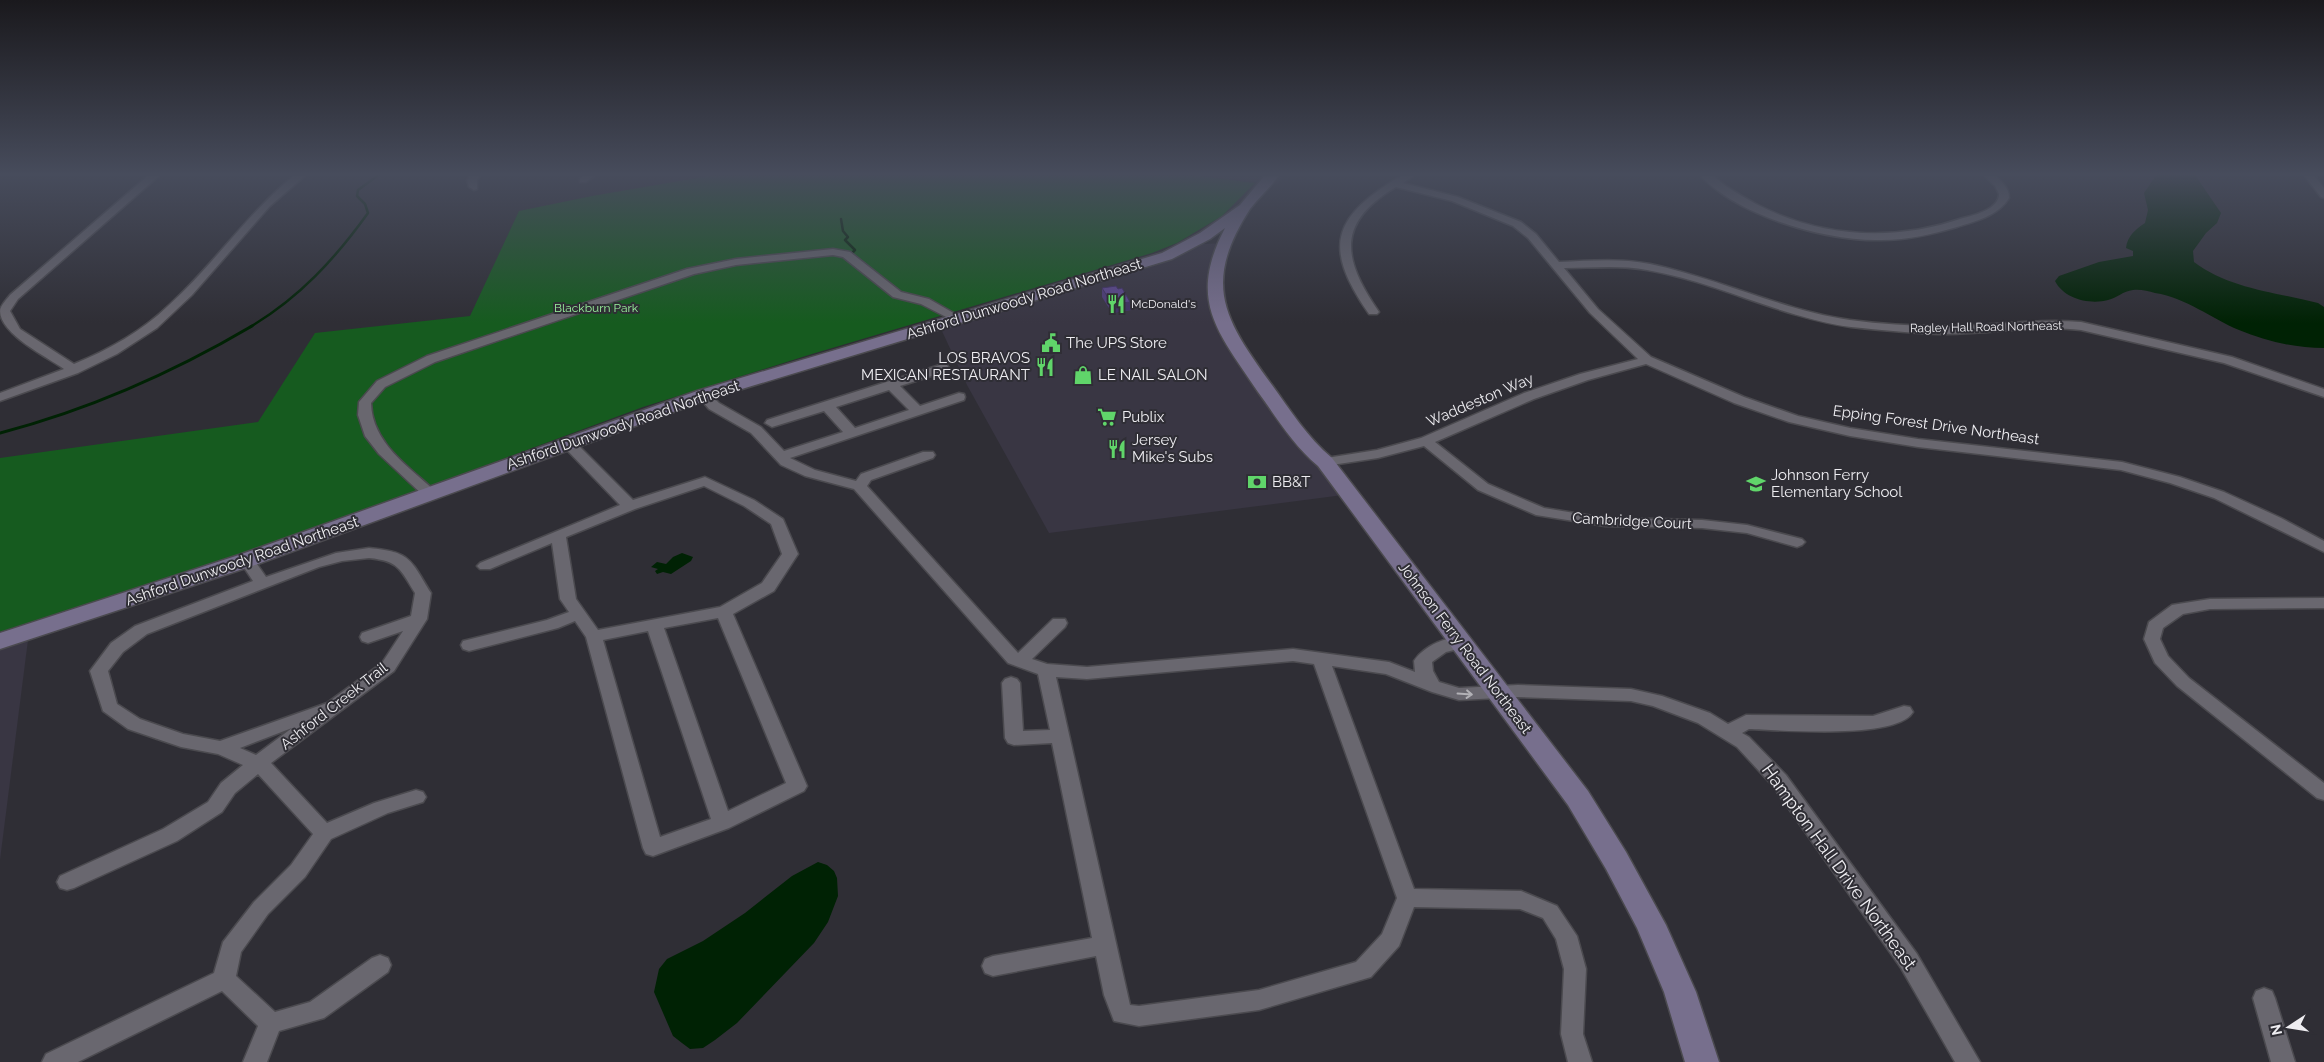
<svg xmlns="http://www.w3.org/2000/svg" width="2324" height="1062" font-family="Raleway,sans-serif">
	<rect width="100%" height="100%" fill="#2f2e35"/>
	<g fill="#393643">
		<polygon points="1184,174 1286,174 1277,184"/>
		<polygon points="1227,243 1222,262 1230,327 1279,404 1351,494 1049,533 967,385 941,329 1123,276 1171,260 1202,244"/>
		<polygon points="28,640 0,860 0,649"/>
	</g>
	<polygon fill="#165b1f" points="720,174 1184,174 1255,183 1222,216 1177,243 1152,253 812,354 643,407 244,555 0,632 0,458 258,422 315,333 470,316 519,211 592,196"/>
	<g fill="#002204">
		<path d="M2157,174L2195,175L2221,213L2217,223L2206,233L2193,251L2194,262C2230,289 2275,292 2318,303L2324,307V348C2295,348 2265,341 2239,330C2210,318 2187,298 2155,293C2148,291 2140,289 2133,290C2123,291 2117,298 2108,300C2090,305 2064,299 2055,281L2059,276L2099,262L2133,256V251L2126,248C2127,236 2136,229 2145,223L2148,210L2144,193Z"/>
		<polygon points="682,553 693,557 691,561 671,574 663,572 657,574 655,571 658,569 651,567 657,562 666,564 673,557"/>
		<polygon points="818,862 827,865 834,871 837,878 838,896 828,922 814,943 737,1023 715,1040 703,1048 690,1049 682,1043 673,1036 654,992 659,969 667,959 703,941 745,913 792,876"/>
	</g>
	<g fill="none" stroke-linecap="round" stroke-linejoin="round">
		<g stroke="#002204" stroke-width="2.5">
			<polyline points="841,219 843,231 848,237 845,240 855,250 853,252"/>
			<path d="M250,327C299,298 335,259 368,213L365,204L357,196L358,190L380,174"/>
		</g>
		<path stroke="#002204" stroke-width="3" d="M0,433C88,410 174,372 252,326"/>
		<g stroke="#4b4a4f" stroke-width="3">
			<g id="minor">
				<path d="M150,174H161L18,299L10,311L20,329L74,364C108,350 141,332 168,306C214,265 247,213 296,174H307L270,206L192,295L157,328L117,354L78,373L0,401V393L64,369C47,357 0,334 0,311C0,306 7,299 10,295Z"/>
				<polygon points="471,174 481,174 477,180 477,189 474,190 469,187 467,180"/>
				<polygon points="585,174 597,174 586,182 580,182 580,178"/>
				<path d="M1404,174H1416L1403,183L1458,197L1521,222L1536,234L1559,262C1589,261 1620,258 1650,264C1718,278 1781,310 1850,320C1880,324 1911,326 1941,326C1988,327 2034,318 2081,322L2232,357L2324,389V397L2224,363L2081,330C2034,325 1988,334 1941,334C1912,333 1880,330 1851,327C1780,317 1717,282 1647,270C1620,265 1592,268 1564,268L1598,309L1651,357L1744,397L1798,416L1850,428L1918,439L2122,462L2180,477L2224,492L2281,518L2324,541V552L2214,498L2170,483L2121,470L1918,447L1850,436L1789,422L1734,403L1646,364L1588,380L1534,399L1435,442L1488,484L1544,508L1605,518L1702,520L1747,525L1802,539L1805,542L1802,545L1797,547L1747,533L1702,528L1605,526L1536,515L1478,490L1424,446L1378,458L1325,466L1320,465L1318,462L1320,459L1377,450L1421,438L1524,393L1580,374L1638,359L1590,313L1528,238L1513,226L1452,201L1396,187C1335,223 1343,260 1379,312L1377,314H1369C1321,245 1333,216 1404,174Z"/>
				<path d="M1699,174C1703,174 1708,173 1711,175C1716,177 1721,183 1726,186C1736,193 1746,198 1756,204C1821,238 1894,242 1963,218C1975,215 1999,209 1999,194L1995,186L1982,174H1993C2001,181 2009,187 2009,198C1998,216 1976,221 1957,227C1933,234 1908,240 1882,240C1827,242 1737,216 1699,174Z"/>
				<polygon points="2303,174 2313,174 2324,188 2324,198 2321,197"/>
				<path d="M833,249L850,252L901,292L929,299L964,319L962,321H954L921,304L893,297L843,257L833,255L736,265L694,274L435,362L385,387L371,403C372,443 408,466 435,491L437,494L435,497H425L379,454L365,436L358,415L359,402L377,381L427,356L687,269L736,259Z"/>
				<path d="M943,364L947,365L949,368L947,371L900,386L920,406L959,393L964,394L965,397L964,400L790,458L815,470L856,481L861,474L923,452H933L935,455L933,458L871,480L867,486L1018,653L1053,619H1065L1067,623L1065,627L1032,659L1047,664L1087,667L1293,649L1389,662L1415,672L1414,661C1424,646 1449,634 1467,639L1469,643L1467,647L1446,652L1432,662L1433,671L1439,682L1459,688L1518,685L1631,689L1662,696L1710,713L1728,724L1746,715L1873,716L1904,706L1910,707L1913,712C1897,740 1780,730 1749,729L1742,733L1749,737L1786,775L1917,954L1980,1062H1955L1901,968L1772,785L1737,747L1698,723L1653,706L1631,701L1518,697L1459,700L1432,692L1386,674L1332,666L1414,889L1521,891L1557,906L1577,936L1586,969L1583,1034L1592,1062H1568L1561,1034L1564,969L1556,939L1543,918L1520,909L1414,907L1399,946L1371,977L1259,1010L1139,1026L1114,1021L1104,995L1096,956L993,976L985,973L982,966L985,959L993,956L1092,938L1052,743L1014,745L1008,743L1005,738L1002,683L1005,679L1011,677L1017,679L1020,683L1023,731L1050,730L1038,674L1008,663L854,489L805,476L781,465L751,433L709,409L697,395L703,391L708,392L719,403L761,427L784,451L843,432L824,411L772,427L765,423L767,420ZM889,390L909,410L855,428L836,407ZM1293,661L1314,664L1397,898L1382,934L1356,962L1259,990L1139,1006L1130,1005L1056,677L1087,679Z"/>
				<path d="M569,440L574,441L633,500L705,477L754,500L783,519L798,554L774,591L733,614L807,786L804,791L729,828L653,856L646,854L643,848L586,637L575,621L558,628L469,651L463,649L461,645L463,641L547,620L569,612L560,599L552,543L490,569H480L477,566L480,563L620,505L564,447L562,444L564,441ZM704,486L744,506L771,524L782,554L762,583L720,607L598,630L576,599L566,537L635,509ZM718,618L786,783L728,811L664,628ZM648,631L711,819L660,837L603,640Z"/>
				<path d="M369,548C411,552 410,559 431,593L427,619L394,671L271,763L327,823L374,803L416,790L423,792L426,797L423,802L388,813L331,839L305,877L268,914L241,952L236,976L275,1012L310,1002L372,958L380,955L388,958L391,965L388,972L324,1018L279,1031L267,1062H243L258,1026L222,991L78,1062H42L46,1054L214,973L223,942L254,902L291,865L313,834L258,774L235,793L222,812L177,841L74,888L67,890L60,888L57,882L60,876L163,829L208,802L221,783L243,765L218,754L181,747L128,729L103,711L90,671L111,643L135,626L253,581L239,560L242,557H252L266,577L336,553ZM369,558C399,561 400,569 415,593L411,616L362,633L360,637L362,641L368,643L403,631L382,663L327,703L220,741L183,734L140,719L117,704L108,671L123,652L147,634L319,567L342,561ZM292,728L256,755L240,748Z"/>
				<polygon points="2324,598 2324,608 2210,609 2183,614 2163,628 2160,639 2168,656 2189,678 2324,783 2324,800 2317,798 2177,686 2155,663 2144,639 2149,622 2172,605 2178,604 2210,599"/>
				<polygon points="2264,988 2272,991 2275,998 2295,1062 2271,1062 2253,998 2256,991"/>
			</g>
		</g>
		<g stroke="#4b4a4f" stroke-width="3">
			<path id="secondary" d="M1266,174H1280C1271,187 1259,197 1250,209C1201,285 1225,320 1272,385C1291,411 1307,437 1332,458L1588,791L1626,852L1666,925L1696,992L1719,1062H1685L1664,992L1637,928L1606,869L1568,805L1318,466C1293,445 1277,418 1258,392C1218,332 1187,301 1225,228L1210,239L1172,259L709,399L255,565L0,649V633L239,555L697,391L1162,253L1200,233L1240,205Z"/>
		</g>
		<use href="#minor" fill="#69676f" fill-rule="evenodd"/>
		<use href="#secondary" fill="#776f8d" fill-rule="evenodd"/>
	</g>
	<polygon fill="#4f3d7a" points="1102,288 1118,289 1130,302 1131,310 1112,313 1102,297"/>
	<polygon fill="#403263" points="1130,302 1131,310 1112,313 1112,304"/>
	<polygon fill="#5c478e" stroke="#403263" points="1116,286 1118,289 1122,288 1130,302 1112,304 1102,288"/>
	<defs><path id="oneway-shaft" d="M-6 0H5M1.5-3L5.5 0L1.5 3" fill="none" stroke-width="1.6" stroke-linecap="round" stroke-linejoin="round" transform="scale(1.25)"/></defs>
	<use stroke="#b2b1b6" href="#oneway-shaft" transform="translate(1465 694) rotate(4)"/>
	<linearGradient id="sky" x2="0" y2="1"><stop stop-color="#1a191d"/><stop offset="0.54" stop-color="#474c5c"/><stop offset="1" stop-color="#474c5c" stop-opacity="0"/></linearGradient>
	<rect width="2324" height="323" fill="url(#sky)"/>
	<defs>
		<g id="restaurant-bare" transform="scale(1.5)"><path d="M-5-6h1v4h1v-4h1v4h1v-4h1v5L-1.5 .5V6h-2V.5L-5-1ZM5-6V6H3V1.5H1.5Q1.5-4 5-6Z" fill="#60d56a" stroke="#2f2e35" stroke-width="2.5" paint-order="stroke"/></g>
		<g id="civic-bare" transform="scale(1.5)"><path d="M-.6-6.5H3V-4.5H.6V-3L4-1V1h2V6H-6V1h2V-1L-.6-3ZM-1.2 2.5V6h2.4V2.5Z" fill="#60d56a" stroke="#2f2e35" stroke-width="2.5" paint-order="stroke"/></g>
		<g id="shop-bare" transform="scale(1.5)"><path d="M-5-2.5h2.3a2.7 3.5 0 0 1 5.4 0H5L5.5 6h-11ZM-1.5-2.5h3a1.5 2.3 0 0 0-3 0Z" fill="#60d56a" stroke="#2f2e35" stroke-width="2.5" paint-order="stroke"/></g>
		<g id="supermarket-bare" transform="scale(1.5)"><path d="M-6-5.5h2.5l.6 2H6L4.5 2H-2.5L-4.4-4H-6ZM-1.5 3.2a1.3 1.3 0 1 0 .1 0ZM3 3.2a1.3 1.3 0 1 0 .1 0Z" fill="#60d56a" stroke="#2f2e35" stroke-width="2.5" paint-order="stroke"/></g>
		<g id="bank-bare" transform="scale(1.5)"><path d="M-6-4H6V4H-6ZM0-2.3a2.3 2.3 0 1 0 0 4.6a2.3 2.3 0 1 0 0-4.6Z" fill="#60d56a" stroke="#2f2e35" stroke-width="2.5" paint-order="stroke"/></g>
		<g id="school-bare" transform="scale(1.5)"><path d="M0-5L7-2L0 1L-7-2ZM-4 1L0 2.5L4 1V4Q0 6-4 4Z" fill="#60d56a" stroke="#2f2e35" stroke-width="2.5" paint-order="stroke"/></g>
	</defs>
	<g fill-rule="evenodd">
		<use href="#restaurant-bare" x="1116" y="304"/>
		<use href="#civic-bare" x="1051" y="343"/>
		<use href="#restaurant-bare" x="1045" y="367"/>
		<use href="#shop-bare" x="1083" y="375"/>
		<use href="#supermarket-bare" x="1107" y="417"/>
		<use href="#restaurant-bare" x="1117" y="449"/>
		<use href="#bank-bare" x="1257" y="482"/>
		<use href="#school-bare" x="1756" y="484"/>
	</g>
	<g text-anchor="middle" stroke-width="4" stroke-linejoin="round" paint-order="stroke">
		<g font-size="12" fill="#eeedf1" stroke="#2f2e35" text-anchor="start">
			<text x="1131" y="308">McDonald's</text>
		</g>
		<g font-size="12" fill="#9cf59f" stroke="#2f2e35">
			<text x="596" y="312">Blackburn Park</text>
		</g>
		<g font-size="12" fill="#eeedf1" stroke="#2f2e35">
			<text transform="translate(1986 327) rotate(-1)" y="4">Ragley Hall Road Northeast</text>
		</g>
		<g font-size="15" fill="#eeedf1" stroke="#2f2e35">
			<text transform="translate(1024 299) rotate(-17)" y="5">Ashford Dunwoody Road Northeast</text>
			<text transform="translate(1480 400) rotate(-23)" y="5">Waddeston Way</text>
			<text transform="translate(623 425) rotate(-19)" y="5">Ashford Dunwoody Road Northeast</text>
			<text transform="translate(1936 425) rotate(8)" y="5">Epping Forest Drive Northeast</text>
			<text transform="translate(1632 521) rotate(3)" y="5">Cambridge Court</text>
			<text transform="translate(242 561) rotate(-19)" y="5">Ashford Dunwoody Road Northeast</text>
			<text transform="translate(1465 648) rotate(53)" y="5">Johnson Ferry Road Northeast</text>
			<text transform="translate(334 706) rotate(-38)" y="5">Ashford Creek Trail</text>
		</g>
		<g font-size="15" fill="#eeedf1" stroke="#2f2e35" text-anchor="start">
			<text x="1066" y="348">The UPS Store</text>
			<text x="1030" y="363" text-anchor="end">LOS BRAVOS<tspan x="1030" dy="17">MEXICAN RESTAURANT</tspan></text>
			<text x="1098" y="380">LE NAIL SALON</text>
			<text x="1122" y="422">Publix</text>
			<text x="1132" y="445">Jersey<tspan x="1132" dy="17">Mike's Subs</tspan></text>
			<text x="1771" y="480">Johnson Ferry<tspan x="1771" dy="17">Elementary School</tspan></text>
			<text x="1272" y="487">BB&amp;T</text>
		</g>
		<g font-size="18" fill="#eeedf1" stroke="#2f2e35">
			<text transform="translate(1839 867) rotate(54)" y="6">Hampton Hall Drive Northeast</text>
		</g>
	</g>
	<g transform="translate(2289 1027) rotate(258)" stroke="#2f2e35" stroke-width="4" paint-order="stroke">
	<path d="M0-4L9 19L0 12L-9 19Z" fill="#eeedf1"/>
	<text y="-8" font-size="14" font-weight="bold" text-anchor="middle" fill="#eeedf1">N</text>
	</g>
</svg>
